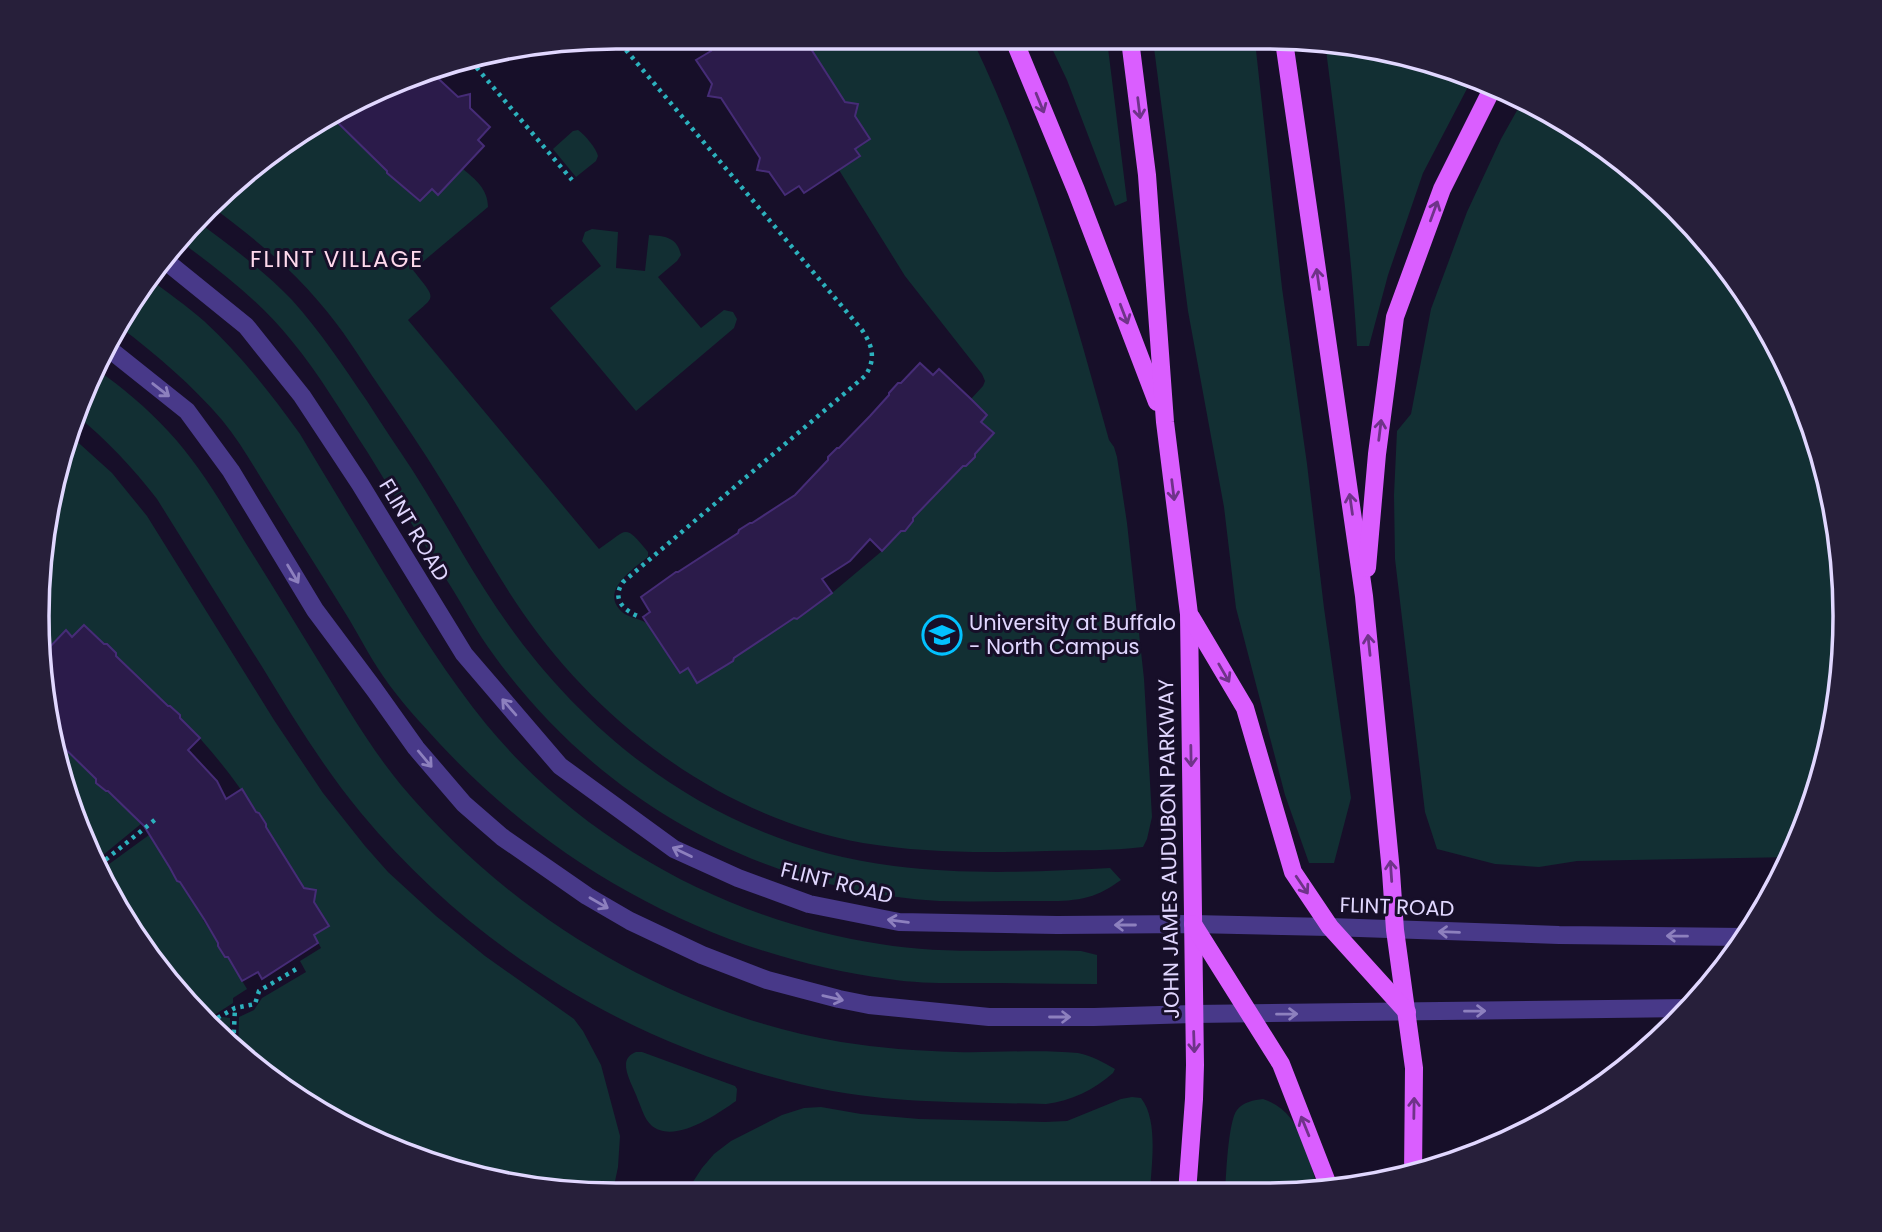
<svg xmlns="http://www.w3.org/2000/svg" width="1882" height="1232" font-family="Poppins,sans-serif">
	<rect width="100%" height="100%" fill="#170f29"/>
	<g fill="#122f33">
		<path d="M806,38L972,39C1034,167 1071,304 1109,440L1114,447L1117,457L1127,523L1144,679L1152,817L1147,839L1143,847C1111,851 1078,850 1046,851C985,853 923,853 863,843C725,818 602,727 523,613C494,571 470,526 443,483C423,450 401,418 379,386C360,358 342,328 319,302C289,266 252,237 215,209L294,135L328,118L332,121H335L387,171V174L419,201L432,189L438,195L463,169C475,179 488,189 488,207L413,270C438,302 436,294 408,320L599,549C628,530 623,522 648,552V557C633,569 599,591 622,612C629,618 639,618 646,623C653,628 674,663 680,673L688,668L697,683L733,661L734,658L794,618L798,619L832,593L882,551L901,531L905,530L913,521V518L963,466H966L975,457V454L994,433L981,422L987,415L971,399L983,386L985,381L982,374L905,276L839,170L860,157L855,149L870,139L848,103L845,102L806,41Z"/>
		<polygon points="1048,40 1107,40 1127,201 1115,206 1067,80"/>
		<polygon points="1153,40 1255,41 1282,288 1307,464 1324,608 1351,798 1334,863 1309,863 1285,795 1236,608 1224,507 1188,311"/>
		<path d="M1325,42H1342L1471,81L1423,173L1388,275L1369,346H1357C1351,244 1338,143 1325,42Z"/>
		<polygon points="1524,98 1648,181 1726,264 1786,360 1826,466 1844,579 1840,692 1814,803 1790,857 1577,861 1539,867 1495,864 1437,849 1425,812 1395,559 1394,495 1397,431 1411,414 1431,309 1467,212 1501,139"/>
		<path d="M578,130C585,135 596,148 598,156L596,161L576,177L553,149L573,131Z"/>
		<path d="M200,223C231,247 265,271 292,300C320,331 343,366 367,401C382,425 398,448 413,471C438,510 460,551 485,590C578,737 718,844 894,866C965,875 1039,872 1110,868L1121,880C1111,887 1100,894 1088,897C1070,902 1051,901 1032,901C1001,901 970,902 939,901C759,890 598,800 493,654C478,634 466,611 453,590C425,545 396,499 368,453C343,415 320,375 291,340C261,302 219,270 180,241Z"/>
		<path d="M592,229L618,232L616,268L645,271L649,235C665,236 677,237 681,255L677,261L658,277L701,328L724,310L733,312L737,319L734,328L636,411L550,308L601,266L582,241L585,232Z"/>
		<path d="M148,278C167,292 187,306 204,321C241,355 271,394 300,434C328,481 357,528 385,575C416,626 448,677 486,724C583,842 729,921 880,944C946,955 1014,949 1081,951L1097,955V984C1059,984 1021,983 983,983C952,983 920,984 889,979C718,957 557,870 440,744C420,722 400,701 383,676C369,656 358,633 344,611C320,572 295,533 271,494C255,469 241,443 222,420C192,385 157,355 120,327Z"/>
		<path d="M96,369C122,387 147,408 168,431C199,464 222,504 245,542C269,580 292,618 316,657C343,700 368,745 401,785C511,916 671,1013 841,1042C879,1048 918,1051 956,1052C997,1053 1038,1049 1078,1053C1092,1056 1103,1062 1115,1069L1113,1073C1094,1090 1071,1101 1046,1104C972,1102 895,1104 822,1089C642,1052 478,954 361,813C323,767 292,716 261,665C226,610 192,555 157,499C133,468 107,440 76,415L81,395Z"/>
		<path d="M71,436L112,473L147,516L274,720L323,793L365,846L388,872L436,916L485,956L574,1019L583,1031L601,1065L620,1136L618,1167L613,1191L540,1190L360,1136L255,1065V1055L238,1054L239,1017L254,1010L262,998L306,972L300,961L321,948L314,935V899L308,888H304L266,827V824L259,814L256,812C234,778 209,746 180,718L179,715L170,706H168L116,656V653L107,644H104L84,625L72,637L66,631L43,654L38,578Z"/>
		<polygon points="49,733 96,779 96,783 106,791 108,791 142,823 97,860"/>
		<path d="M149,835L170,868L177,881L180,882L195,905L218,910L203,920L218,943V946L225,957H228L247,989L233,998V1003L208,1019C170,974 122,926 101,870Z"/>
		<polygon points="223,1017 230,1018 230,1047 212,1025"/>
		<path d="M636,1052H642L735,1086L737,1089L736,1101C716,1115 673,1145 651,1125C644,1118 642,1109 638,1100C635,1090 625,1075 626,1063C627,1057 631,1054 636,1052Z"/>
		<path d="M1132,1097L1141,1098C1159,1121 1151,1166 1150,1193L687,1191L702,1168L714,1154L731,1141L782,1115L804,1108L821,1107L861,1114L919,1119L1045,1122L1067,1121L1121,1099Z"/>
		<path d="M1263,1099C1303,1112 1307,1156 1319,1192L1303,1194H1225C1226,1177 1228,1121 1237,1110C1243,1102 1254,1100 1263,1099Z"/>
	</g>
	<g fill="#2b1b4a" stroke="#462c77" stroke-width="2">
		<polygon points="702,37 804,38 845,102 858,104 855,116 870,139 855,149 860,156 804,193 799,186 785,195 769,172 757,170 760,158 721,98 708,96 712,84 696,60 711,51"/>
		<polygon points="428,69 458,97 470,94 470,108 490,127 478,140 484,146 438,195 432,189 420,201 387,173 387,171 331,116"/>
		<polygon points="920,363 933,375 939,369 971,399 987,415 981,422 994,433 975,454 975,457 966,466 963,466 913,518 913,521 905,531 901,531 882,551 870,539 850,561 822,579 832,593 797,619 794,618 734,658 733,661 697,683 688,668 680,673 643,617 650,612 641,597 676,572 678,572 738,533 739,530 750,523 752,523 795,495 828,460 828,457 837,448 839,448 870,416 889,395 889,393 898,383 901,383"/>
		<polygon points="84,625 104,644 107,644 116,653 116,656 168,706 170,706 180,715 180,718 200,738 188,750 217,781 226,799 242,789 256,812 259,813 266,824 266,827 304,888 316,890 314,902 329,926 314,935 318,943 262,979 258,972 242,981 228,957 225,957 218,946 218,943 204,919 180,882 177,881 170,868 144,826 108,791 106,791 96,783 96,779 49,733 43,654 66,630 72,637"/>
	</g>
	<g fill="none" stroke-linecap="round" stroke-linejoin="round">
		<g stroke="#2cb1bd" stroke-width="4.5" stroke-dasharray="3.5 5" stroke-linecap="butt">
			<path d="M615,37L862,330C873,346 876,360 865,376L623,582C611,599 624,611 640,617"/>
			<polyline points="471,61 572,180"/>
			<polyline points="99,865 156,819"/>
			<polyline points="210,1022 235,1008 255,1004 259,991 298,968"/>
			<polyline points="233,1050 235,1008"/>
		</g>
		<g stroke="#483989" stroke-width="18">
			<polyline points="162,258 246,326 302,396 360,484 464,654 560,766 674,849 738,878 809,904 899,922 1057,925 1193,924 1330,927 1559,935 1745,937"/>
			<polyline points="108,348 187,411 231,471 315,610 374,689 416,748 464,804 502,837 587,896 630,921 702,955 767,980 839,999 869,1005 989,1017 1094,1017 1193,1014 1690,1008"/>
		</g>
		<g stroke="#da5eff" stroke-width="18">
			<polyline points="1014,40 1076,190 1157,402"/>
			<polyline points="1130,40 1147,175 1165,422 1189,614 1195,1065 1194,1099 1187,1193"/>
			<polyline points="1284,41 1364,596 1391,872 1395,930 1414,1068 1413,1176"/>
			<polyline points="1367,568 1377,454 1395,317 1442,189 1493,87"/>
			<polyline points="1191,617 1245,708 1293,872 1330,927 1407,1012"/>
			<polyline points="1193,924 1281,1064 1330,1190"/>
		</g>
	</g>
	<defs><path id="oneway-shaft" d="M-6 0H5M1.5-3L5.5 0L1.5 3" fill="none" stroke-width="1.6" stroke-linecap="round" stroke-linejoin="round" transform="scale(1.75)"/></defs>
	<g stroke="#6f3389">
		<use href="#oneway-shaft" transform="translate(1040 103) rotate(68)"/>
		<use href="#oneway-shaft" transform="translate(1139 108) rotate(83)"/>
		<use href="#oneway-shaft" transform="translate(1434 211) rotate(-70)"/>
		<use href="#oneway-shaft" transform="translate(1318 279) rotate(-98)"/>
		<use href="#oneway-shaft" transform="translate(1124 314) rotate(69)"/>
		<use href="#oneway-shaft" transform="translate(1380 430) rotate(-83)"/>
		<use href="#oneway-shaft" transform="translate(1173 490) rotate(83)"/>
		<use href="#oneway-shaft" transform="translate(1351 504) rotate(-98)"/>
		<use href="#oneway-shaft" transform="translate(1369 645) rotate(-96)"/>
		<use href="#oneway-shaft" transform="translate(1224 673) rotate(60)"/>
		<use href="#oneway-shaft" transform="translate(1191 756) rotate(89)"/>
		<use href="#oneway-shaft" transform="translate(1391 871) rotate(-94)"/>
		<use href="#oneway-shaft" transform="translate(1302 885) rotate(56)"/>
		<use href="#oneway-shaft" transform="translate(1194 1042) rotate(88)"/>
		<use href="#oneway-shaft" transform="translate(1414 1108) rotate(-89)"/>
		<use href="#oneway-shaft" transform="translate(1305 1126) rotate(-112)"/>
	</g>
	<g stroke="#8d80be">
		<use href="#oneway-shaft" transform="translate(161 390) rotate(38)"/>
		<use href="#oneway-shaft" transform="translate(293 574) rotate(59)"/>
		<use href="#oneway-shaft" transform="translate(509 707) rotate(-131)"/>
		<use href="#oneway-shaft" transform="translate(425 759) rotate(50)"/>
		<use href="#oneway-shaft" transform="translate(682 852) rotate(-154)"/>
		<use href="#oneway-shaft" transform="translate(599 903) rotate(30)"/>
		<use href="#oneway-shaft" transform="translate(898 921) rotate(-173)"/>
		<use href="#oneway-shaft" transform="translate(1125 925) rotate(180)"/>
		<use href="#oneway-shaft" transform="translate(1449 932) rotate(-178)"/>
		<use href="#oneway-shaft" transform="translate(1677 936) rotate(-179)"/>
		<use href="#oneway-shaft" transform="translate(833 998) rotate(13)"/>
		<use href="#oneway-shaft" transform="translate(1475 1011) rotate(-1)"/>
		<use href="#oneway-shaft" transform="translate(1287 1014) rotate(-1)"/>
		<use href="#oneway-shaft" transform="translate(1060 1017)"/>
	</g>
	<defs>
		<g id="university-ring" transform="scale(2.0125)"><circle r="9.5" fill="#170f29" stroke="#03c1ff" stroke-width="1.5"/><path d="M0-5L7-2L0 1L-7-2ZM-4 1L0 2.5L4 1V4Q0 6-4 4Z" fill="#03c1ff"/></g>
	</defs>
	<g fill-rule="evenodd">
		<use href="#university-ring" x="942" y="635"/>
	</g>
	<g text-anchor="middle" stroke-width="6" stroke-linejoin="round" paint-order="stroke">
		<g font-size="21" fill="#e1d7ff" stroke="#170f29">
			<text transform="translate(414 530) rotate(59)" y="7">FLINT ROAD</text>
			<text transform="translate(1169 849) rotate(-91)" y="7">JOHN JAMES AUDUBON PARKWAY</text>
			<text transform="translate(837 883) rotate(14)" y="7">FLINT ROAD</text>
			<text transform="translate(1397 907) rotate(2)" y="7">FLINT ROAD</text>
		</g>
		<g font-size="21" fill="#e1d7ff" stroke="#170f29" text-anchor="start">
			<text x="969" y="630">University at Buffalo<tspan x="969" dy="24">- North Campus</tspan></text>
		</g>
		<g font-size="23" letter-spacing="2" fill="#ffd9ec" stroke="#170f29">
			<text x="337" y="267">FLINT VILLAGE</text>
		</g>
	</g>
	<path d="M0 0H1882V1232H0ZM616 49H1266A567 567 0 0 1 1833 616V616A567 567 0 0 1 1266 1183H616A567 567 0 0 1 49 616V616A567 567 0 0 1 616 49Z" fill="#271f3a" fill-rule="evenodd"/>
	<path fill="none" stroke="#e1d7ff" stroke-width="3.5" d="M616 49H1266A567 567 0 0 1 1833 616V616A567 567 0 0 1 1266 1183H616A567 567 0 0 1 49 616V616A567 567 0 0 1 616 49Z"/>
</svg>
